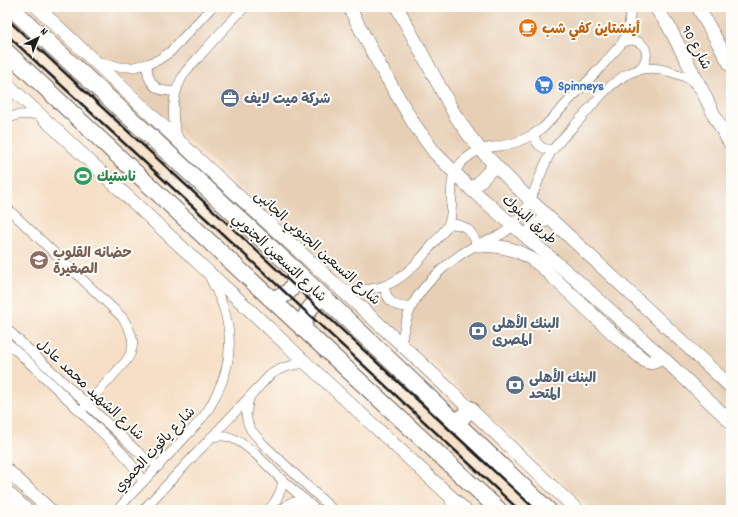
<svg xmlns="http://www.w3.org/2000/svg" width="738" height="517" font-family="Dekko,'Playpen Sans Arabic',sans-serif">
	<rect width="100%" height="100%" fill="#fdfcf7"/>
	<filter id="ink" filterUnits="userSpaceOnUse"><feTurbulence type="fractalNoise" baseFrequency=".025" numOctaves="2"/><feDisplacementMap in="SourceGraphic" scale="8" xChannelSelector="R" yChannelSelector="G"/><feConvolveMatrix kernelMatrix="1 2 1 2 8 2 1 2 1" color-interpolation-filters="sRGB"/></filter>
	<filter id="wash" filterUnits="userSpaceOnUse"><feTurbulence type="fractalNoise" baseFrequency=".012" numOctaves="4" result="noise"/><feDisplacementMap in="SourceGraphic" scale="16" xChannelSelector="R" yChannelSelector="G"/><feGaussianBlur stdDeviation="0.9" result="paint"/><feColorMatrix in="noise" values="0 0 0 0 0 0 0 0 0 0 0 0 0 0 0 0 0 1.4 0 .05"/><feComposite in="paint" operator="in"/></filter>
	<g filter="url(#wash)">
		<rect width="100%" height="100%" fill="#f6dfc6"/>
		<polygon fill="#e7cfb5" points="43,7 731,7 731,510 593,510"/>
	</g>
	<g filter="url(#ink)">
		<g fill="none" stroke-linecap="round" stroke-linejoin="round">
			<g stroke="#686058" stroke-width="10">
				<g id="street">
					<path d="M623,42C637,36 651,47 645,61C644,64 642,67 639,69"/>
					<polyline points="95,61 120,67 134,67 147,64 158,60 170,52 212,7"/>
					<path d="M147,64C147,84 157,93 176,91"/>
					<polyline points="7,119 17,115 39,114"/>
					<path d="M534,135C536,145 542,149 552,150"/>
					<path d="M178,139C170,116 172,91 186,71C192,64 199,57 205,50C218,35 231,21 245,7"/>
					<path d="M7,208L122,317C129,328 136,339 131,352C130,355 128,358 126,361L81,411"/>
					<path d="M449,224C465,224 472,230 477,245"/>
					<path d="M384,286C387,302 395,308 411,307"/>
					<path d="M342,290C356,290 371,291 384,286C404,279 420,260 433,244C438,237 448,229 450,220C455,199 445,179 462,162C480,145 489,149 510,144C522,141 533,135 543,128L600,68L623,42L629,25L631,7"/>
					<polyline points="7,329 137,451 144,457 159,466"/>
					<path d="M7,342C36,369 65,396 93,424C112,442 131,459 143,482"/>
					<path d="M401,344C403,331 406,318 412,306C423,283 454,256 477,245C485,241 494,238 502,234C509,230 515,223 520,217C535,198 539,173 551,152C554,147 558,144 561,140C568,132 575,125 581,118C606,90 629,57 671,72C677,74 684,76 689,79C692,81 695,84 697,87"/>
					<polyline points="249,398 246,414 248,424 251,430 263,444 333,510"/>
					<path d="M211,437C217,436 223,435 229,437C245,441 269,467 281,479C293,490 305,499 316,510"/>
					<polyline points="449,495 452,510"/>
					<path d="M117,510C137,488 157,467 177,446C187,435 197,425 206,413C210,408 213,401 216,395C231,367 233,336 223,306C219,295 214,286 209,276"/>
					<path d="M143,510L270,375C281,367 292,365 306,363"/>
					<path d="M268,510C277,501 281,493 283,481"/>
					<polyline points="281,510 290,503 305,500"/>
				</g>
			</g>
			<g stroke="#686058" stroke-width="14">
				<g id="secondary">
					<polyline points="37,7 200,161 401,344 577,510"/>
					<polyline points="349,7 380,66 414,124 435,153 472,190 581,284 662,357 731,422"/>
					<polyline points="397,7 455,115 468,134 480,149 495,165 530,200 731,387"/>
					<polyline points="655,7 668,25 703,92 716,119 731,145"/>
					<polyline points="698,7 731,66"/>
					<polyline points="7,84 205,269 239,300 306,363 465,510"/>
					<polyline points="472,190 495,165"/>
					<path d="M527,237C532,226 539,221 550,219"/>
					<path d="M477,245C504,246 518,248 540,265L621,341L644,360C651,365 656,362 662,357"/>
					<polyline points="7,470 50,510"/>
					<polyline points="7,492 27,510"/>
				</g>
			</g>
			<g stroke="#686058" stroke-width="18">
				<g id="highway">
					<polyline points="10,7 295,270 548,510"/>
					<polyline points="7,52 213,245 499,510"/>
					<path d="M270,298C287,298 297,287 295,270"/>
					<path d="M304,329C304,314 310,304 324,298"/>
					<polyline points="457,423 470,409"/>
				</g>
			</g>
			<use href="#street" stroke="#fff" stroke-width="9"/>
			<use href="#secondary" stroke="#fff" stroke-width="13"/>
			<use href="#highway" stroke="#fff" stroke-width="16"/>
			<g stroke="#1c1c1c" stroke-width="2.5">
				<polyline points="7,19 536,510"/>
				<polyline points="7,35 230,241 519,510"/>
			</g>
		</g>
	</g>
	<defs>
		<g id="cafe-disc" transform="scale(1)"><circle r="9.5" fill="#e8710a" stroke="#fdfcf7"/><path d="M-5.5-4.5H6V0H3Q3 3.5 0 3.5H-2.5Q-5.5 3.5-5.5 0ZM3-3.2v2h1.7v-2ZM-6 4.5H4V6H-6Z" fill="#fff"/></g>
		<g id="supermarket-disc" transform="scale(1)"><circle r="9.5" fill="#3f7fe0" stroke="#fdfcf7"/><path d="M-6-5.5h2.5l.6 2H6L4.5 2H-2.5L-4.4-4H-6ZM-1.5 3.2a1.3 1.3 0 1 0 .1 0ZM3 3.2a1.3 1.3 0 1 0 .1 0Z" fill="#fff"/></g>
		<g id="office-disc" transform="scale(1)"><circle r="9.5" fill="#5c6f8a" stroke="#fdfcf7"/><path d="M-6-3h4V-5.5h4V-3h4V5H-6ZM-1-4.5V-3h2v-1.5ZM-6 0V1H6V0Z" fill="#fff"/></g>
		<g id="stadium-disc" transform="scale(1)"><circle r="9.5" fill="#2e9e5b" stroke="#fdfcf7"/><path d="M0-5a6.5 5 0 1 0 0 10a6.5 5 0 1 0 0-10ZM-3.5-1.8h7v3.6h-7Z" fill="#fff"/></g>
		<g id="school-disc" transform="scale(1)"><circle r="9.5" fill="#8d6e63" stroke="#fdfcf7"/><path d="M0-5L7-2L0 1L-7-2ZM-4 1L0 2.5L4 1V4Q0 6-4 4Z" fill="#fff"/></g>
		<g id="bank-disc" transform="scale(1)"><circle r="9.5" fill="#5c6f8a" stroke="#fdfcf7"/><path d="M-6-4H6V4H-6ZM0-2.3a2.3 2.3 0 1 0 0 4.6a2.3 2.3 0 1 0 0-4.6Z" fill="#fff"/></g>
	</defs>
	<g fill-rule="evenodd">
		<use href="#cafe-disc" x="528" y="28"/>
		<use href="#supermarket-disc" x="544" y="85"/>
		<use href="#office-disc" x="230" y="98"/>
		<use href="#stadium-disc" x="83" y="176"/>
		<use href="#school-disc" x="39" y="260"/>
		<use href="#bank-disc" x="478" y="331"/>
		<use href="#bank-disc" x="515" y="385"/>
	</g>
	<g text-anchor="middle" stroke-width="4" stroke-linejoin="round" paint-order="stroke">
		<g font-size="14" font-weight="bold" fill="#c56008" stroke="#fdfcf7" text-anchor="start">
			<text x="542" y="33">أينشتاين كفي شب</text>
		</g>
		<g font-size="14" fill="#1c1c1c" stroke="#fdfcf7">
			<text transform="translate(697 47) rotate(62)" y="5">شارع 90</text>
			<text transform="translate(530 219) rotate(41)" y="5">طريق البنوك</text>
			<text transform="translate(318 247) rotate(42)" y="5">شارع التسعين الجنوبي الجانبى</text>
			<text transform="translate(280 257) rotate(43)" y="5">شارع التسعين الجنوبي</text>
			<text transform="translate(91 389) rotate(43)" y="5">شارع الشهيد محمد عادل</text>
			<text transform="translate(154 449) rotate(-47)" y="5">شارع ياقوت الحموي</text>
		</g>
		<g font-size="14" font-weight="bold" fill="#366cbe" stroke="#fdfcf7" text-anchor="start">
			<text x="558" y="90">Spinneys</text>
		</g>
		<g font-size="14" font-weight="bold" fill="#4e5e75" stroke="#fdfcf7" text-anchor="start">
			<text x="244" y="103">شركة ميت لايف</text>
			<text x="492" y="328">البنك الأهلى<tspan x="492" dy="16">المصرى</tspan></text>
			<text x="529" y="382">البنك الأهلى<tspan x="529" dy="16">المتحد</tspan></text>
		</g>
		<g font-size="14" font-weight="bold" fill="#27864d" stroke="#fdfcf7" text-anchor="start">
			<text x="97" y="181">ناستيك</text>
		</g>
		<g font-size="14" font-weight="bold" fill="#785e54" stroke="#fdfcf7" text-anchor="start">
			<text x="53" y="257">حضانه القلوب<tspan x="53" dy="16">الصغيرة</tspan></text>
		</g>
	</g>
	<rect width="738" height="517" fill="none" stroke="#fdfcf7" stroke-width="24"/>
	<g transform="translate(38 38) rotate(43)" stroke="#fdfcf7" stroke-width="3" paint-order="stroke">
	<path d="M0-3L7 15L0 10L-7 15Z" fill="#1c1c1c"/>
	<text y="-6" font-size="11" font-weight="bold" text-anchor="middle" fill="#1c1c1c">N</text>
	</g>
</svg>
